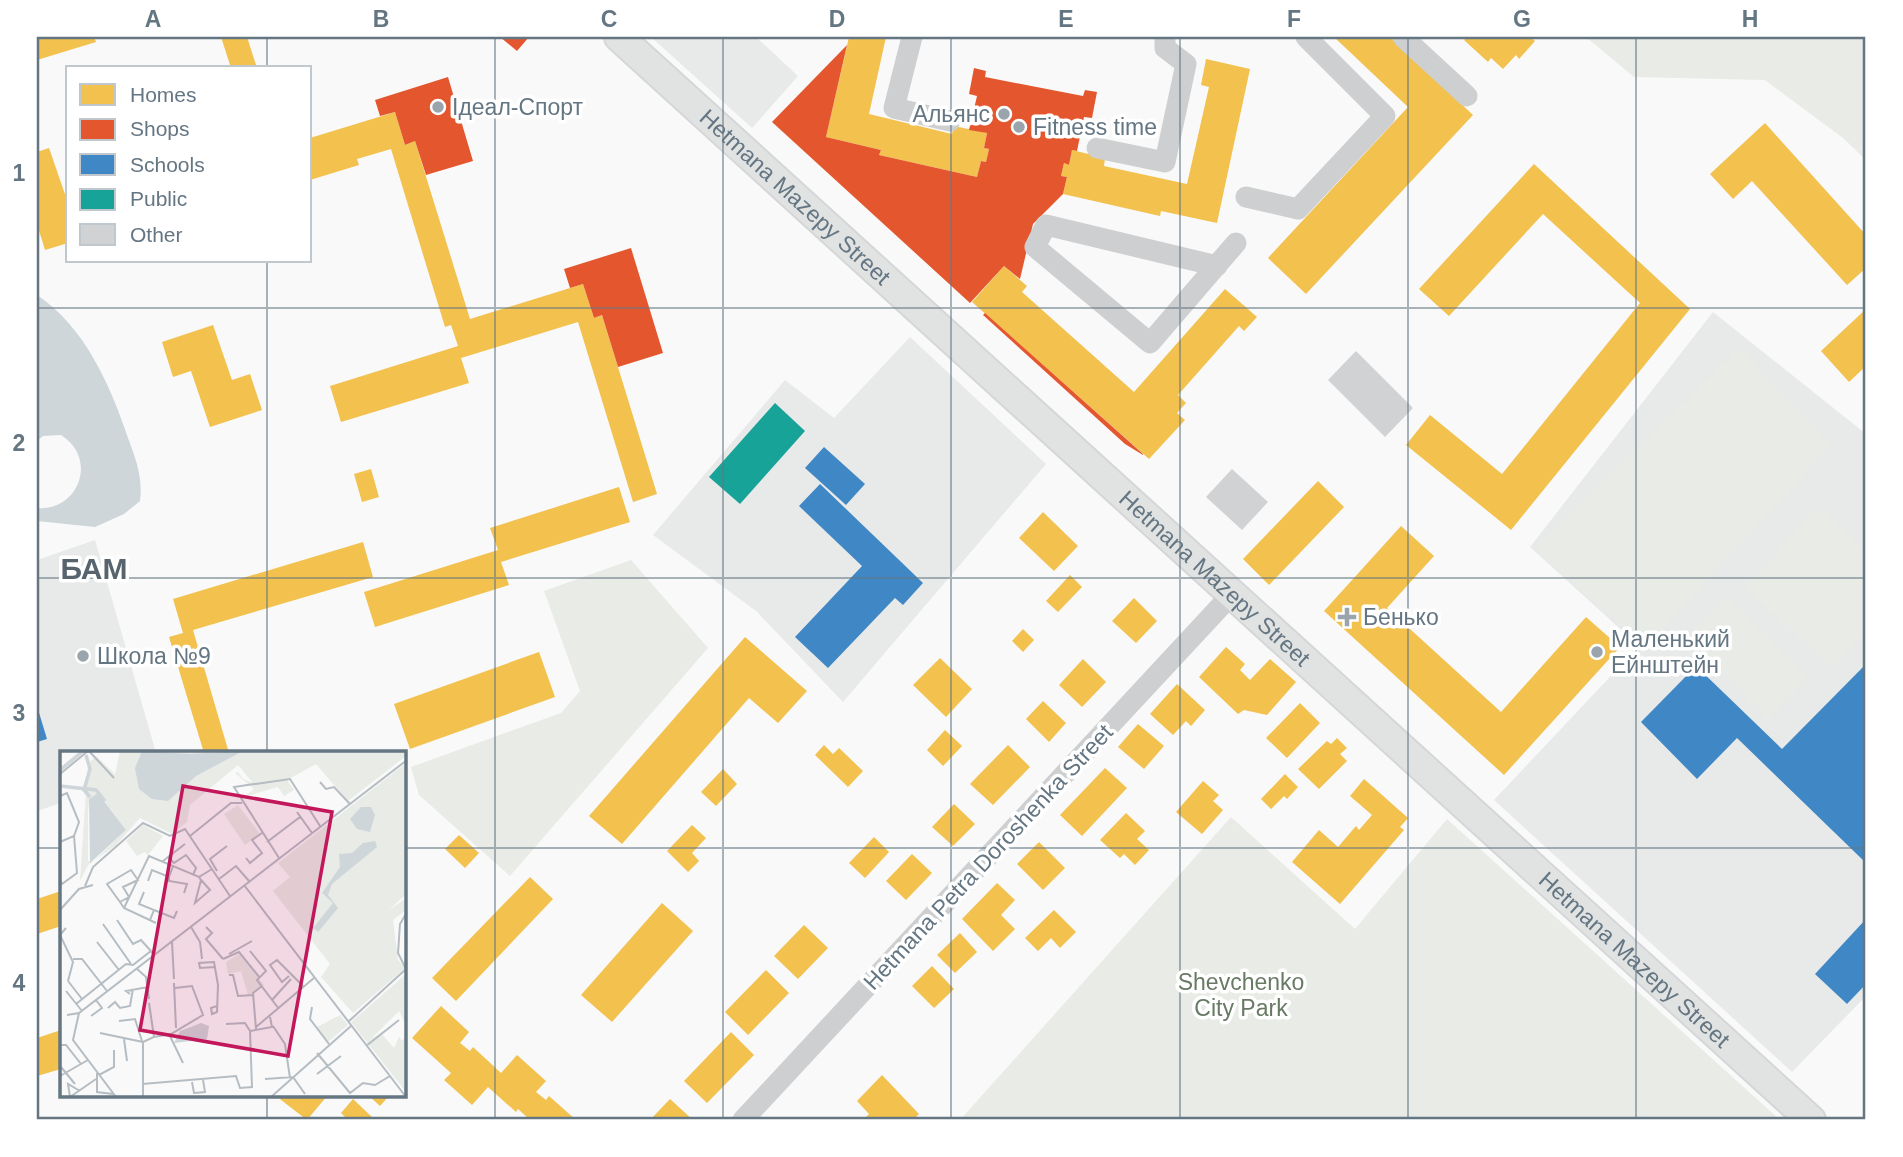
<svg xmlns="http://www.w3.org/2000/svg" width="1903" height="1157" font-family="Arial,sans-serif">
	<rect width="100%" height="100%" fill="#f9f9f9"/>
	<g fill="#e8e9e9">
		<polygon points="651,37 756,37 798,76 752,128"/>
		<polygon points="1713,312 1866,434 1866,996 1792,1072 1494,800 1639,646 1530,547"/>
		<polygon points="910,337 1046,464 843,702 756,611 653,535 785,380 834,418"/>
		<polygon points="95,540 156,753 61,753 61,803 37,811 37,560"/>
	</g>
	<g fill="#e8ebe6">
		<polygon points="1586,37 1866,37 1866,160 1843,138 1765,80 1634,77"/>
		<polygon points="1740,348 1831,445 1645,648 1535,548"/>
		<polygon points="1818,507 1866,552 1866,630 1832,668 1745,587"/>
		<polygon points="631,560 708,648 510,876 419,795 411,767 561,713 580,691 544,591"/>
		<polygon points="1727,596 1808,678 1768,719 1686,636"/>
		<polygon points="1231,817 1355,929 1447,819 1780,1120 960,1120"/>
	</g>
	<path fill="#ced6d9" d="M37,295C85,327 110,385 128,438C136,459 143,478 140,501L124,514L95,527L37,521V508C78,512 99,459 61,435L43,436L37,441Z"/>
	<g fill="#f2c14e">
		<polygon points="37,37 94,37 96,42 37,60"/>
		<polygon points="221,37 247,37 257,68 231,68"/>
		<polygon points="849,37 886,37 869,114 952,134 954,126 987,133 984,148 989,149 986,162 981,161 977,177 879,155 881,150 826,137"/>
		<polygon points="1334,37 1390,37 1473,115 1306,294 1268,258 1408,107"/>
		<polygon points="1467,37 1530,37 1535,41 1519,59 1516,55 1503,69 1491,58 1488,62 1464,40"/>
		<polygon points="1206,59 1250,69 1217,223 1161,211 1160,216 1063,194 1067,177 1061,176 1064,163 1069,165 1072,150 1105,158 1104,166 1187,184 1209,87 1201,85"/>
		<polygon points="395,112 405,145 415,141 470,319 583,284 594,318 602,315 657,494 633,502 578,322 461,358 469,383 341,422 330,386 458,346 451,325 445,327 391,149 357,159 359,165 310,180 310,138"/>
		<polygon points="1765,123 1866,235 1866,268 1847,285 1752,181 1733,199 1710,174"/>
		<polygon points="49,148 68,203 68,243 45,250 37,224 37,152"/>
		<polygon points="1534,164 1690,309 1511,530 1406,445 1430,415 1502,474 1640,303 1543,214 1449,316 1419,289"/>
		<polygon points="1004,266 1027,286 1022,292 1134,392 1225,289 1257,317 1244,331 1239,326 1178,395 1186,403 1177,413 1185,420 1149,459 972,302"/>
		<polygon points="1866,309 1866,366 1849,382 1821,351"/>
		<polygon points="213,325 232,380 250,374 262,410 210,427 191,371 173,377 162,342"/>
		<polygon points="371,469 379,497 362,502 354,474"/>
		<polygon points="1318,481 1344,507 1269,585 1243,559"/>
		<polygon points="619,487 630,522 501,562 509,585 375,627 364,592 498,550 490,528"/>
		<polygon points="1043,512 1078,546 1054,571 1019,538"/>
		<polygon points="1401,526 1434,556 1387,608 1501,712 1586,617 1620,647 1504,775 1324,611"/>
		<polygon points="363,542 373,577 193,630 229,753 204,753 169,637 183,633 173,599"/>
		<polygon points="1070,575 1082,587 1058,612 1046,601"/>
		<polygon points="1134,598 1157,621 1136,643 1112,621"/>
		<polygon points="1023,629 1034,640 1023,652 1012,641"/>
		<polygon points="745,637 807,691 778,723 749,698 622,844 589,816"/>
		<polygon points="1226,647 1245,664 1240,670 1250,680 1270,659 1296,682 1267,715 1244,710 1238,714 1199,677"/>
		<polygon points="539,652 555,697 410,749 394,704"/>
		<polygon points="940,658 972,689 946,717 913,685"/>
		<polygon points="1083,659 1106,682 1082,707 1059,685"/>
		<polygon points="1177,684 1205,710 1191,726 1186,721 1173,735 1150,714"/>
		<polygon points="1043,701 1066,723 1049,742 1026,719"/>
		<polygon points="1300,703 1320,723 1287,758 1266,738"/>
		<polygon points="1138,724 1164,746 1144,769 1118,747"/>
		<polygon points="945,730 962,746 943,766 927,750"/>
		<polygon points="1337,738 1347,748 1340,754 1347,761 1319,789 1298,769 1327,741 1331,744"/>
		<polygon points="824,745 833,754 839,748 863,771 848,787 815,755"/>
		<polygon points="1008,745 1030,767 993,805 970,784"/>
		<polygon points="1105,768 1127,788 1082,836 1060,815"/>
		<polygon points="723,769 737,784 716,806 701,792"/>
		<polygon points="1285,774 1298,787 1287,799 1284,796 1271,809 1261,799"/>
		<polygon points="1364,779 1408,818 1400,827 1404,830 1340,904 1292,862 1319,830 1338,847 1356,826 1359,830 1372,815 1350,796"/>
		<polygon points="1203,781 1219,795 1213,801 1223,810 1202,834 1176,812"/>
		<polygon points="954,804 975,824 953,846 932,827"/>
		<polygon points="1126,813 1145,831 1137,839 1149,850 1135,865 1124,854 1120,858 1100,840"/>
		<polygon points="692,825 706,838 692,853 699,861 688,872 667,851"/>
		<polygon points="459,835 479,853 465,868 445,849"/>
		<polygon points="874,837 889,852 865,878 849,863"/>
		<polygon points="1039,842 1065,868 1043,890 1017,864"/>
		<polygon points="912,854 932,873 906,900 886,881"/>
		<polygon points="530,877 553,899 456,1001 432,978"/>
		<polygon points="997,883 1015,900 1001,915 1015,929 993,951 962,919"/>
		<polygon points="61,891 61,926 37,934 37,899"/>
		<polygon points="662,903 693,931 612,1022 581,995"/>
		<polygon points="1054,910 1076,932 1060,948 1051,938 1038,951 1025,938"/>
		<polygon points="804,925 828,948 798,979 774,956"/>
		<polygon points="960,933 977,952 955,973 937,955"/>
		<polygon points="932,966 954,989 934,1008 912,986"/>
		<polygon points="766,970 789,993 748,1035 725,1012"/>
		<polygon points="441,1006 469,1032 460,1043 470,1051 473,1047 501,1073 517,1055 546,1081 536,1092 546,1100 549,1096 576,1120 527,1120 528,1118 518,1109 516,1112 488,1087 472,1105 444,1080 451,1073 412,1038"/>
		<polygon points="61,1030 61,1069 37,1076 37,1038"/>
		<polygon points="731,1032 754,1055 707,1103 684,1081"/>
		<polygon points="882,1075 919,1114 913,1120 863,1120 869,1114 857,1101"/>
		<polygon points="276,1096 327,1096 307,1120"/>
		<polygon points="369,1096 389,1096 380,1106"/>
		<polygon points="353,1099 374,1119 373,1120 348,1120 341,1113"/>
		<polygon points="670,1099 693,1120 650,1120"/>
	</g>
	<g fill="#e4572e">
		<polygon points="500,37 529,37 517,51"/>
		<polygon points="847,45 826,137 881,150 879,155 977,177 981,161 986,162 989,149 984,148 987,133 969,130 977,96 969,94 974,68 986,71 985,77 1083,96 1085,90 1097,92 1092,118 1084,117 1077,151 1072,150 1069,165 1064,163 1061,176 1067,177 1063,194 1033,224 1020,279 1004,266 970,303 772,122"/>
		<polygon points="448,77 473,161 426,175 415,141 405,145 395,112 380,116 375,100"/>
		<polygon points="631,248 663,353 618,367 602,315 594,318 583,284 570,288 564,269"/>
		<polygon points="985,313 1143,454 1143,455 1125,444 983,315"/>
	</g>
	<g fill="#3f88c5">
		<polygon points="824,447 865,484 846,505 805,468"/>
		<polygon points="820,484 923,583 903,605 895,598 828,668 795,637 862,566 799,506"/>
		<polygon points="1866,664 1866,863 1737,738 1697,779 1641,722 1696,666 1782,749"/>
		<polygon points="37,706 47,739 37,742"/>
		<polygon points="1866,919 1866,984 1847,1004 1815,974"/>
	</g>
	<polygon fill="#17a398" points="775,403 805,431 740,504 709,477"/>
	<g fill="#d0d2d3">
		<polygon points="1356,351 1413,408 1385,437 1328,380"/>
		<polygon points="1232,469 1268,502 1242,530 1206,497"/>
	</g>
	<g fill="none" stroke-linecap="round" stroke-linejoin="round">
		<g stroke="#d5d6d7" stroke-width="32">
			<g id="major">
				<path id="s1" d="M619,37L1811,1120"/>
			</g>
		</g>
		<g stroke="#cecfd0" stroke-width="21">
			<polyline points="912,37 894,108 950,121"/>
			<polyline points="1403,37 1467,96"/>
			<polyline points="1097,148 1165,162 1186,64 1165,48 1165,37"/>
			<polyline points="1246,197 1298,209 1385,116 1306,37"/>
			<polyline points="1217,266 1046,225 1035,247 1150,343 1211,272 1236,243"/>
			<polyline points="743,1120 1232,594"/>
		</g>
		<use href="#major" stroke="#e1e2e2" stroke-width="28"/>
	</g>
	<path fill="none" stroke="#657683" stroke-width="2" stroke-opacity="0.55" d="M267,37V68M495,37V1120M723,37V1120M951,37V1120M1180,37V1120M1408,37V1120M1636,37V1120M267,261V753M37,308H1866M37,578H1866M37,848H61M404,848H1866M267,1096V1120"/>
	<g fill="#99a4ac" stroke="#fff" stroke-width="2.5">
		<circle cx="438" cy="107" r="7"/>
		<circle cx="1004" cy="114" r="7"/>
		<circle cx="1019" cy="127" r="7"/>
		<path d="M1343.5 606.5h7v7h7v7h-7v7h-7v-7h-7v-7h7z"/>
		<circle cx="1597" cy="652" r="7"/>
		<circle cx="83" cy="656" r="7"/>
	</g>
	<g text-anchor="middle" stroke-width="7" stroke-linejoin="round" paint-order="stroke">
		<g font-size="23" fill="#657683" stroke="#fff" text-anchor="start">
			<text x="452" y="115">Ідеал-Спорт</text>
			<text x="990" y="122" text-anchor="end">Альянс</text>
			<text x="1033" y="135">Fitness time</text>
			<text x="1363" y="625">Бенько</text>
			<text x="1611" y="647">Маленький<tspan x="1611" dy="26">Ейнштейн</tspan></text>
			<text x="97" y="664">Школа №9</text>
		</g>
		<g font-size="23" fill="#657683" stroke="#fff">
			<text dy="8" stroke="none"><textPath href="#s1" startOffset="238">Hetmana Mazepy Street</textPath></text>
			<text dy="8" stroke="none"><textPath href="#s1" startOffset="805">Hetmana Mazepy Street</textPath></text>
			<text transform="translate(988 857) rotate(-47)" y="8">Hetmana Petra Doroshenka Street</text>
			<text dy="8" stroke="none"><textPath href="#s1" startOffset="1372">Hetmana Mazepy Street</textPath></text>
		</g>
		<g font-size="23" fill="#687a64" stroke="#fff">
			<text x="1241" y="990">Shevchenko<tspan x="1241" dy="26">City Park</tspan></text>
		</g>
		<g font-size="30" font-weight="bold" fill="#57646e" stroke="#fff">
			<text x="94" y="579">БАМ</text>
		</g>
	</g>
	<g transform="translate(60 751)">
		<rect width="346" height="346" fill="#f9f9f9"/>
		<path d="M60,0H346V5L288,50L256,13L227,29L234,39L224,45L218,36L184,46L194,38L175,22L178,21L183,28L193,32L178,14L130,54L127,71L112,83L80,67L56,94L28,114L20,130L28,13L36,5L55,23ZM39,42L66,79L33,111L28,110V61L29,48ZM346,12V143L328,160L346,147V159L333,169L338,209L345,217L293,262L261,226L270,213L213,140L230,126L218,112ZM178,54L200,83L185,94L164,63ZM83,74L103,85L88,104L85,101L77,105L66,90ZM179,203L204,234L191,243L188,244L181,220L168,223L166,211ZM346,223V274L339,260L310,289L321,282L334,297L339,286L342,290L346,285V341L291,271ZM280,264L288,274L268,291L257,276Z" fill="#e8ebe6" fill-rule="evenodd"/>
		<path d="M82,0L130,3L183,0L136,25L108,50L92,48L79,38L75,17ZM38,42L66,79L30,112L29,48ZM301,56H311L315,64L310,81L297,78L290,68ZM315,90L317,96L272,133L268,144L278,157L258,181L253,177L273,152L262,142L280,116L279,103L292,102L303,92ZM141,272L149,275L147,288L114,292L120,280Z" fill="#ced6d9"/>
		<path fill="none" stroke="#ced6d9" stroke-width="3.5" d="M26,4L30,18L24,39L30,46M0,19L23,0M0,35L36,39L45,50"/>
		<path fill="none" stroke="#b5bdc3" stroke-width="2" d="M29,0L54,27M0,23L28,0M260,31L266,38L274,36L290,53M0,45L7,42L19,71L14,85L0,91M237,61L252,82M130,85L171,52H182M207,91L240,66M108,106L125,93M186,107L190,112L202,102L192,89L202,82M219,107L174,36L230,28L260,75M102,111L108,106L114,112L126,104L136,117L133,124M157,120L150,108L167,95M109,126V130L127,133L124,142M139,126L141,129L142,130L150,139L135,152L141,129M159,128L176,115L189,130M0,129L2,133L17,122L14,85M88,130L92,119L109,126L113,115M184,134L346,346M25,135L33,116L83,72L110,85L125,78L170,145M84,141L79,153L94,159L90,169M60,151L69,146L63,136L78,129L71,119L47,133L60,151L64,157L96,172M64,157L89,105L139,126L152,118M0,159L19,138L33,134M94,159L114,167L117,160M57,169L73,193L81,189L91,200M43,173L71,213M131,176L140,191L142,208M146,176L152,182L146,188L163,208M6,177L0,184L13,211L8,230M37,191L59,219M112,191L114,228M190,200L206,220L197,229L219,258M169,203L192,190M13,208H22L47,240M163,208L179,201L200,227M155,216L140,217L139,212L154,211L158,234L157,261L152,263L151,257L157,255M76,217L86,226L89,248M169,224H173L178,245L194,244M229,225L222,231L210,214L217,209L244,236M8,230L22,248M114,232L116,277M6,240L22,260M70,243L66,240L88,236M212,249L231,228M16,253L66,213L73,214L91,200L94,204M252,256L250,268L269,293M48,257L55,251L60,257L70,255L73,238M19,262L13,289L56,346M7,264L19,262L347,9M31,265L42,257L36,249M59,270L75,268L82,290M288,271L346,218L338,202L340,173L347,161M213,275L225,293L230,327M196,276L254,227M196,278L193,242L202,235M190,280L212,276L210,266M40,282L83,291M109,283L123,312M94,286L111,283L143,264L132,235L115,237M64,288L67,310M0,294H6L21,313M306,295L339,269M257,302L290,342L303,332L315,334L330,325M1,316L15,333M37,322V341L53,343M257,323L281,305M39,324L54,316V299M0,325L28,309M205,328L233,326L245,343M132,331L134,342L145,341L143,329M82,333L176,325L180,337L192,336L190,280L185,272L166,273M10,346L36,328M10,346L8,333L20,340M83,346V291L94,286L89,252M211,346L291,275"/>
		<path fill="#c2185b" fill-opacity="0.15" stroke="#c2185b" stroke-width="3.5" d="M123,35L272,61L228,305L80,279Z"/>
		<rect width="346" height="346" fill="none" stroke="#657683" stroke-width="3.5"/>
	</g>
	<rect width="1903" height="1157" fill="none" stroke="#ffffff" stroke-width="77"/>
	<rect x="66" y="66" width="245" height="196" fill="#ffffff" stroke="#c1c8cd" stroke-width="2"/>
	<rect x="80" y="84" width="35" height="21" fill="#f2c14e" stroke="#c1c8cd" stroke-width="2"/>
	<text x="130" y="102" font-size="21" fill="#657683">Homes</text>
	<rect x="80" y="119" width="35" height="21" fill="#e4572e" stroke="#c1c8cd" stroke-width="2"/>
	<text x="130" y="136" font-size="21" fill="#657683">Shops</text>
	<rect x="80" y="154" width="35" height="21" fill="#3f88c5" stroke="#c1c8cd" stroke-width="2"/>
	<text x="130" y="172" font-size="21" fill="#657683">Schools</text>
	<rect x="80" y="189" width="35" height="21" fill="#17a398" stroke="#c1c8cd" stroke-width="2"/>
	<text x="130" y="206" font-size="21" fill="#657683">Public</text>
	<rect x="80" y="224" width="35" height="21" fill="#d0d2d3" stroke="#c1c8cd" stroke-width="2"/>
	<text x="130" y="242" font-size="21" fill="#657683">Other</text>
	<rect x="38" y="38" width="1826" height="1080" fill="none" stroke="#657683" stroke-width="2.5"/>
	<g font-size="23" text-anchor="middle" font-weight="bold" fill="#657683">
		<text x="153" y="27">A</text>
		<text x="381" y="27">B</text>
		<text x="609" y="27">C</text>
		<text x="837" y="27">D</text>
		<text x="1066" y="27">E</text>
		<text x="1294" y="27">F</text>
		<text x="1522" y="27">G</text>
		<text x="1750" y="27">H</text>
		<text x="19" y="181">1</text>
		<text x="19" y="451">2</text>
		<text x="19" y="721">3</text>
		<text x="19" y="991">4</text>
	</g>
</svg>
